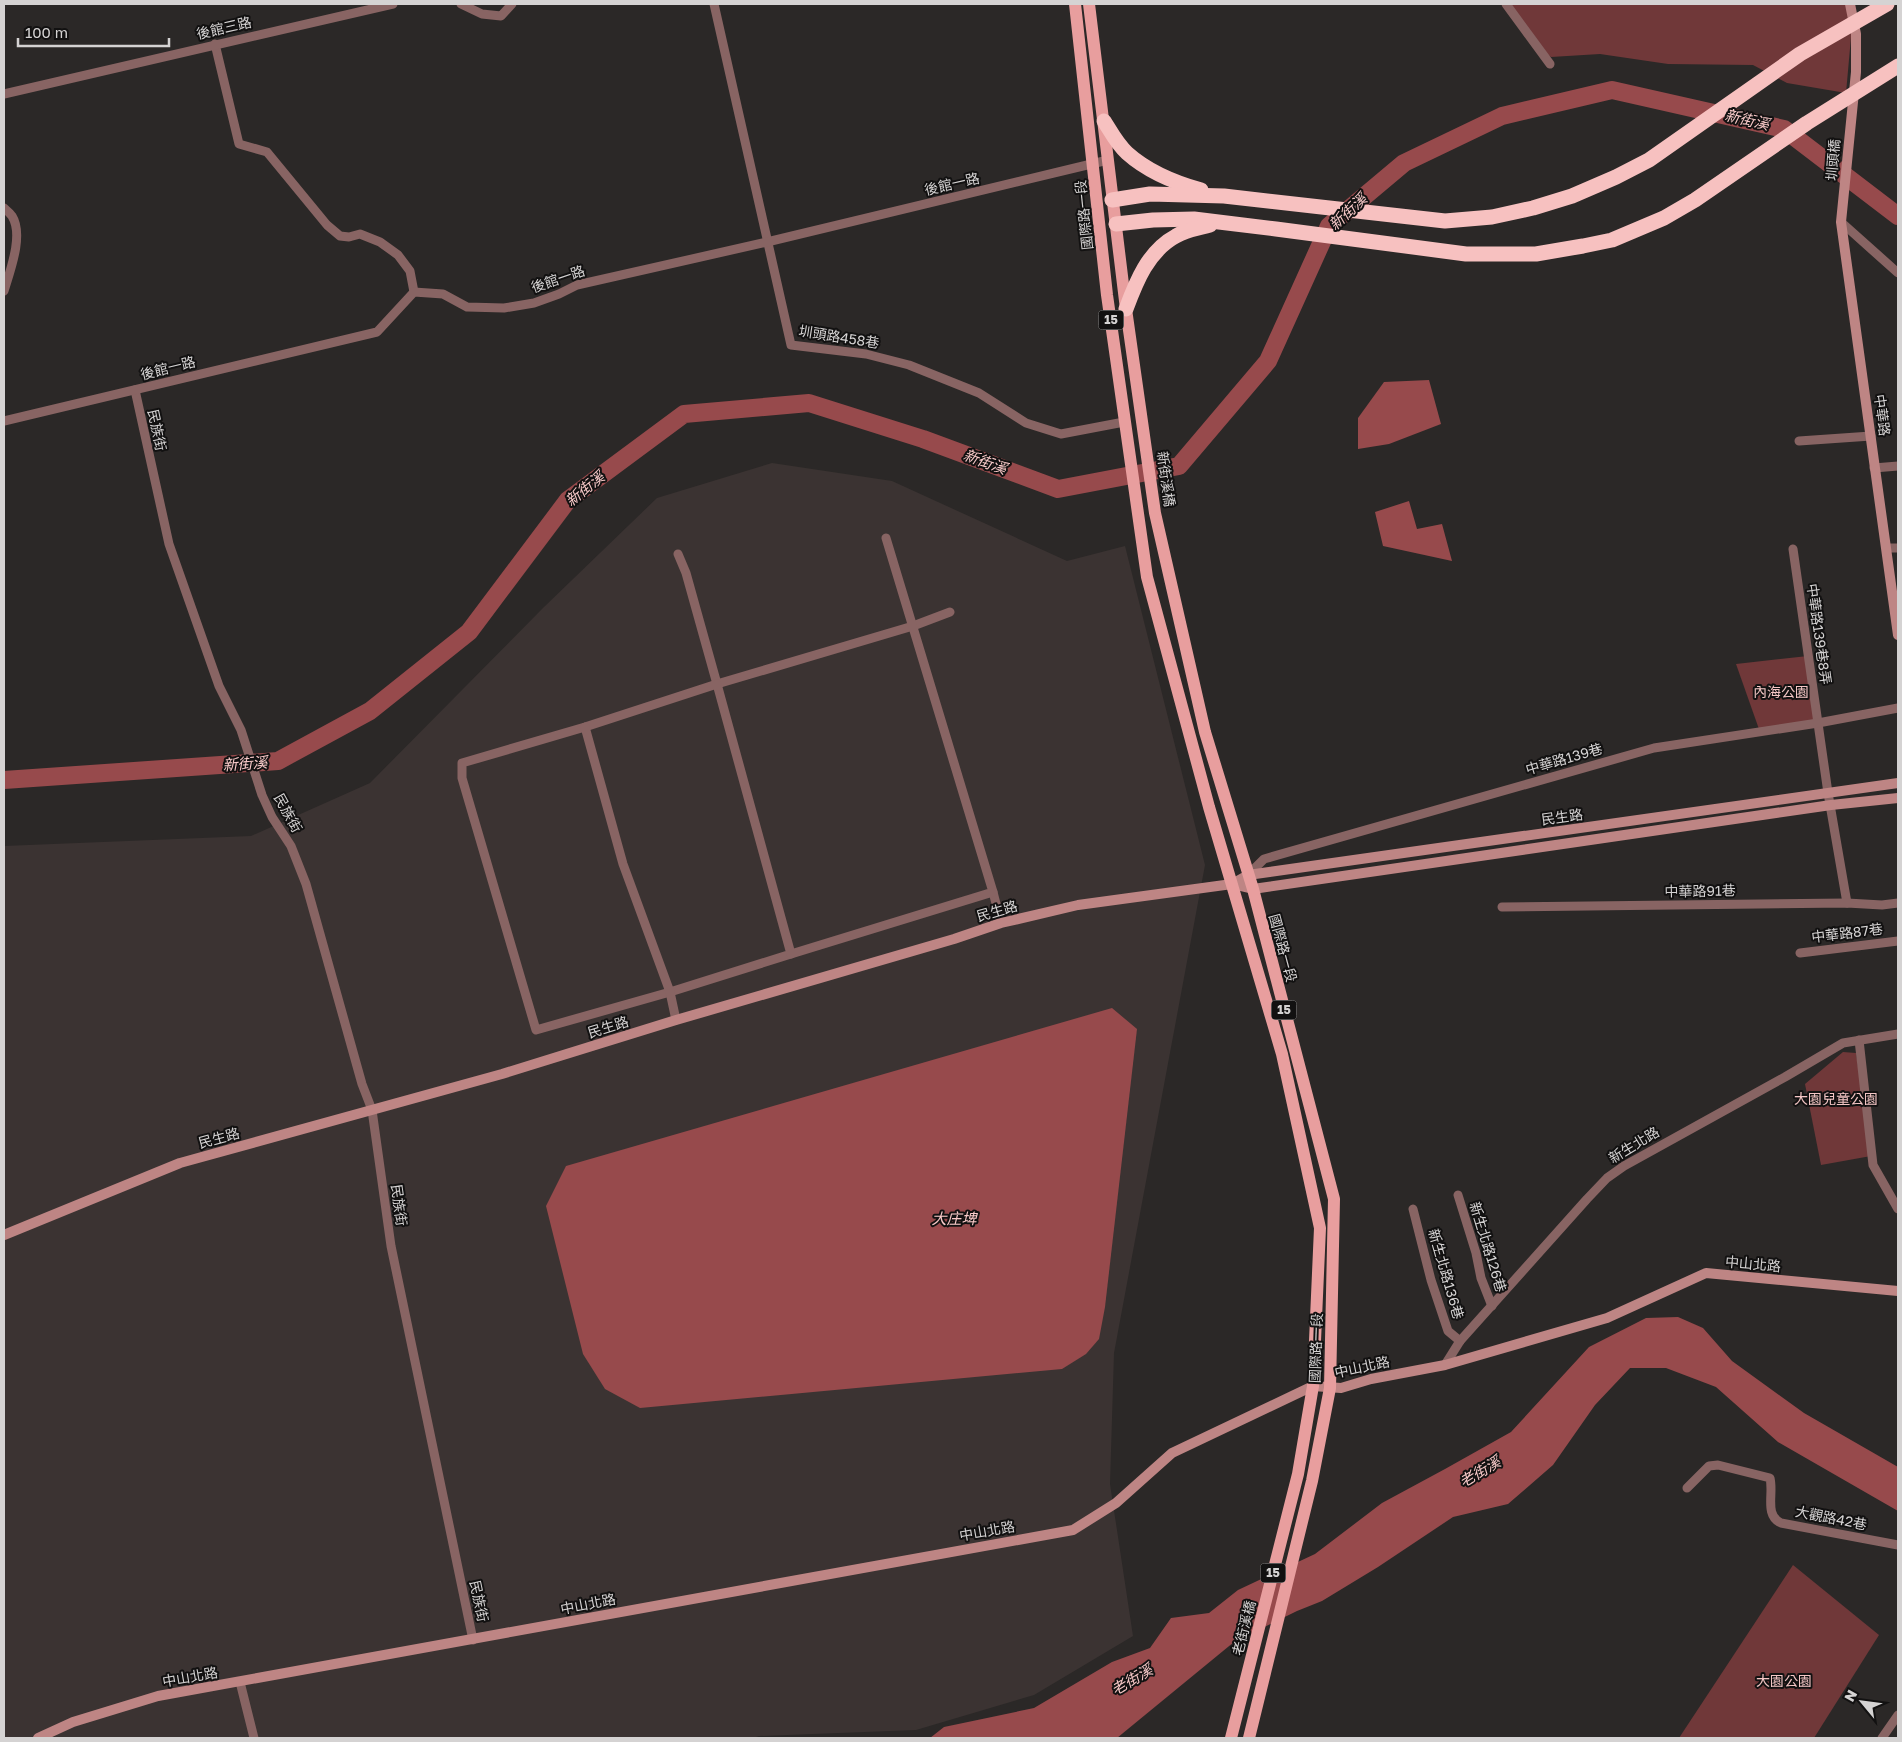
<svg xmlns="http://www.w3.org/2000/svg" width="1902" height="1742" font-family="'Golos Text','Noto Sans TC',sans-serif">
	<rect width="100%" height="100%" fill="#2b2827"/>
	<polygon fill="#3b3332" points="772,463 892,481 1067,561 1125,546 1205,865 1114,1353 1110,1484 1133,1636 1034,1695 916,1730 759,1736 753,1738 4,1738 4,846 251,836 370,783 543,608 657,498"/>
	<g fill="#703839">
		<polygon points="1511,4 1850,4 1853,15 1846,93 1787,83 1753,65 1668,64 1600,54 1551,57 1524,36"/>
		<polygon points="1808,656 1818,723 1760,732 1736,664"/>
		<polygon points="1843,1052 1856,1053 1871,1156 1821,1165 1805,1084"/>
		<polygon points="1793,1565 1879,1635 1814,1738 1679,1738"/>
	</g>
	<g fill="#974a4c">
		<polygon points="1429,380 1441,424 1389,444 1358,449 1358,418 1384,382"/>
		<polygon points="1409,501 1417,529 1442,524 1452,561 1383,546 1375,512"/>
		<polygon points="1112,1008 1137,1029 1105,1307 1099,1339 1086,1354 1062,1369 640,1408 605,1389 583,1354 546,1206 566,1166"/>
		<polygon points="1678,1317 1703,1328 1732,1361 1804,1413 1898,1467 1898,1511 1778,1442 1716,1387 1666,1368 1630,1368 1595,1405 1553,1465 1508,1504 1453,1517 1378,1567 1322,1601 1297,1611 1234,1642 1117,1738 930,1738 944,1727 1034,1708 1112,1662 1150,1648 1171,1618 1209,1613 1238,1590 1315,1554 1382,1503 1445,1469 1511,1432 1589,1347 1646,1318"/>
	</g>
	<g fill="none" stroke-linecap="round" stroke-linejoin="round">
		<polyline stroke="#974a4c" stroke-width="18" points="4,780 278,761 370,711 469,632 568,500 684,414 809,403 923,439 1058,489 1179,466 1268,361 1329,226 1404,163 1502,116 1612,90 1784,129 1898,216"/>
		<g stroke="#886463" stroke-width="9">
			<polyline points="461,4 482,14 501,16 512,4"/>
			<polyline points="714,4 791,345 866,354 909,365 979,393 1026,423 1061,434 1124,422"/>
			<polyline points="1506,4 1550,64"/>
			<polyline points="215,44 239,144 267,152 327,225 340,236 349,237 360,234 380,242 398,255 410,271 414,292"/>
			<polyline points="4,94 393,4"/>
			<path d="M4,208C6,210 10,213 12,216C24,235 10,271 4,291"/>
			<polyline points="1841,222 1898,273"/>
			<polyline points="135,390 169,544 219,686 241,730 262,795 272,817 291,846 306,884 362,1084 372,1110 391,1246 473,1640"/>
			<polyline points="4,421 377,332 414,292 443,294 467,307 504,308 534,303 559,294 577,285 767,242 1108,160"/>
			<polyline points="1799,441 1871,436"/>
			<polyline points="1874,468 1898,466"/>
			<polyline points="1887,548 1898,548"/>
			<polyline points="1793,549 1828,793 1847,903"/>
			<polyline points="678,554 686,573 717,684 913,626 950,612"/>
			<polygon points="717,684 791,954 670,992 536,1030 462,778 462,763 585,727"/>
			<polyline points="585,727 623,864 670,992 676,1020"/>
			<polyline points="1248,875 1264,859 1654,748 1818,723 1898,708"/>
			<polyline points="993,892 1001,923"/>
			<polyline points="1502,907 1847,903 1882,905 1898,903"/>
			<polyline points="1800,953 1898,941"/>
			<polyline points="791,954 993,892 886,538"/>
			<polyline points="1859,1040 1873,1165 1898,1209"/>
			<polyline points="1458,1195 1476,1253 1481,1278 1492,1306"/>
			<polyline points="1413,1209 1431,1280 1448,1331 1460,1341"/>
			<polyline points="1445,1365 1460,1341 1587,1199 1607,1178 1624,1166 1785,1077 1843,1043 1898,1034"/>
			<path d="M1687,1488L1709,1466L1718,1465L1770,1478C1774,1494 1764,1515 1781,1523L1898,1545"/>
			<polyline points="240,1682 254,1738"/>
			<polyline points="1882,1738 1898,1715"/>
		</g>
		<g stroke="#be8584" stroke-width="10">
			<polyline points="1850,4 1856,34 1856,72 1841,222 1898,635"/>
			<polyline points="1232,884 1248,875 1898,783"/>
			<polyline points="4,1235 180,1163 502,1074 676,1020 954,939 1001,923 1078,905 1232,884 1253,889 1831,805 1898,798"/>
			<polyline points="38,1738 73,1722 158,1696 1073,1530 1116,1503 1172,1453 1313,1386 1341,1388 1371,1379 1445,1365 1607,1318 1706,1273 1898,1291"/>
		</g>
		<g stroke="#e89e9e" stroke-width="12">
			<polyline points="1075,4 1107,295 1147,577 1209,807 1282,1054 1320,1228 1313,1386 1298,1474 1231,1738"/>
			<polyline points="1089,4 1126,309 1155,513 1205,732 1253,889 1334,1199 1330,1388 1312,1481 1249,1738"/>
		</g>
		<g stroke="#f7c1c0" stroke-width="15">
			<path d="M1104,121C1111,132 1117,144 1127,153C1147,171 1176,183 1201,190"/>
			<polyline points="1112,200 1150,194 1224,196 1445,221 1492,217 1533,208 1572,196 1616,177 1649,160 1800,54 1887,4"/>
			<polyline points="1116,224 1153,220 1194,219 1276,229 1466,254 1536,254 1583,246 1612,240 1664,218 1695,200 1807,123 1898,66"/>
			<path d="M1126,309C1136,282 1148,251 1176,236C1185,230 1199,228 1210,225"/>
		</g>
	</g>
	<g text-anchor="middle" stroke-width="4" stroke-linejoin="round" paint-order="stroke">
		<g fill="#121111" stroke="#9a9999" stroke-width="1">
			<rect x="1098.5" y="310.5" width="25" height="19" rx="4"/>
			<rect x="1271.5" y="1000.5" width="25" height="19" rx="4"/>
			<rect x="1260.5" y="1563.5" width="25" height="19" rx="4"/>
		</g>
		<g font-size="12" font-weight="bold" fill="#d5d3d3">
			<text x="1111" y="324">15</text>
			<text x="1284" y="1014">15</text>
			<text x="1273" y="1577">15</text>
		</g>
		<g font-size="14" fill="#d5d3d3" stroke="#121111">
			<text transform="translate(224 28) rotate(-13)" y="5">後館三路</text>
			<text transform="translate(1833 160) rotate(-85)" y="5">圳頭橋</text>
			<text transform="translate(952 184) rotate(-13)" y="5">後館一路</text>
			<text transform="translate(1084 215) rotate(-96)" y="5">國際路一段</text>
			<text transform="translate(558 279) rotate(-19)" y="5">後館一路</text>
			<text transform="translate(839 337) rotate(9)" y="5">圳頭路458巷</text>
			<text transform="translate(168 368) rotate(-14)" y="5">後館一路</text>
			<text transform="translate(1882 415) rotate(82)" y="5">中華路</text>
			<text transform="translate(157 430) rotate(78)" y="5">民族街</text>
			<text transform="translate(1166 479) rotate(82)" y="5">新街溪橋</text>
			<text transform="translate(1819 634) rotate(82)" y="5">中華路139巷8弄</text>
			<text transform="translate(1564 759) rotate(-16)" y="5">中華路139巷</text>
			<text transform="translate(288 813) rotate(61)" y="5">民族街</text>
			<text transform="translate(1562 817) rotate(-8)" y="5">民生路</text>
			<text transform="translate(1700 891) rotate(-1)" y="5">中華路91巷</text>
			<text transform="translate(997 911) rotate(-16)" y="5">民生路</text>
			<text transform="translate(1847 933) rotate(-7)" y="5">中華路87巷</text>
			<text transform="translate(1283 948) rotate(75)" y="5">國際路一段</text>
			<text transform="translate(608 1027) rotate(-17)" y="5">民生路</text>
			<text transform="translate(219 1138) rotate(-15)" y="5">民生路</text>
			<text transform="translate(1634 1145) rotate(-31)" y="5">新生北路</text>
			<text transform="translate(399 1205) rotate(82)" y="5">民族街</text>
			<text transform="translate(1488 1247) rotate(73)" y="5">新生北路126巷</text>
			<text transform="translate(1753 1264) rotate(5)" y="5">中山北路</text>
			<text transform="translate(1446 1274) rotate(74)" y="5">新生北路136巷</text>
			<text transform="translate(1316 1348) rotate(-88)" y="5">國際路一段</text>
			<text transform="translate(1362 1367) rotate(-12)" y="5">中山北路</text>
			<text transform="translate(1831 1518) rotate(11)" y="5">大觀路42巷</text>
			<text transform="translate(987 1531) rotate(-10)" y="5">中山北路</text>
			<text transform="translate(479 1601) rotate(78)" y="5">民族街</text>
			<text transform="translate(588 1604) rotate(-11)" y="5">中山北路</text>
			<text transform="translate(1244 1628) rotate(-76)" y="5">老街溪橋</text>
			<text transform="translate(190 1677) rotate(-10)" y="5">中山北路</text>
		</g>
		<g font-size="14" fill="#f4c6c5" stroke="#121111">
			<text x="1781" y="697">內海公園</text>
			<text x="1836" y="1104">大園兒童公園</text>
			<text x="1784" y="1686">大園公園</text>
		</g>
		<g font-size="15" font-style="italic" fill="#facbca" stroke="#121111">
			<text transform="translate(1747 120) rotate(13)" y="5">新街溪</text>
			<text transform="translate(1348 212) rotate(-43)" y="5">新街溪</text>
			<text transform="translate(985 462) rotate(20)" y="5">新街溪</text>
			<text transform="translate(585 489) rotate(-39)" y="5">新街溪</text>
			<text transform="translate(245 764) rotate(-4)" y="5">新街溪</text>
			<text x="954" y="1224">大庄埤</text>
			<text transform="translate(1480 1472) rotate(-31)" y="5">老街溪</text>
			<text transform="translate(1132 1680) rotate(-31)" y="5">老街溪</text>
		</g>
	</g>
	<rect width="1902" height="1742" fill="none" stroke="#d5d3d3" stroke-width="10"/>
	<g transform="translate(1862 1702) rotate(299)" stroke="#121111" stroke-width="4" paint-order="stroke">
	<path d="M0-4L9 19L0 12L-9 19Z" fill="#d5d3d3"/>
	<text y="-8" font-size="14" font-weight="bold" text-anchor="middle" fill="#d5d3d3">N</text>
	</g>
	<path d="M18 38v8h151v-8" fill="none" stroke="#d5d3d3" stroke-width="2.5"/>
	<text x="25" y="38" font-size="15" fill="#d5d3d3" stroke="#121111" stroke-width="4" paint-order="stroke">100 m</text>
</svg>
